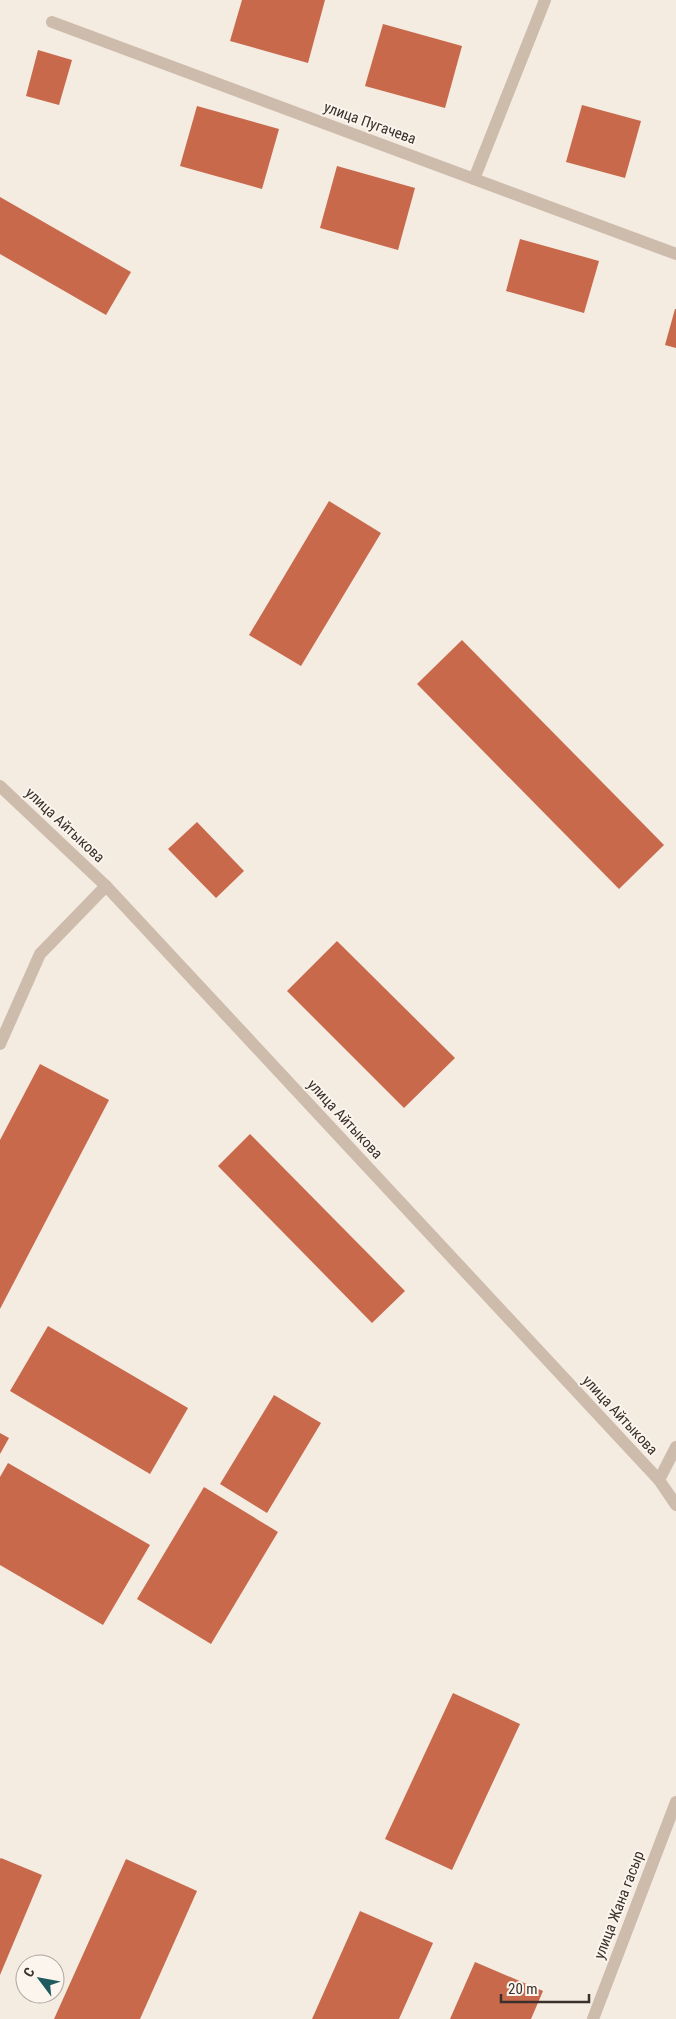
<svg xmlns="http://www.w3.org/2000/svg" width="676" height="2019" font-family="'Roboto Condensed',sans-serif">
	<rect width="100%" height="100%" fill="#f4ebe1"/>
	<g fill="#c8694b">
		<polygon points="242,0 325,0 308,63 230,41"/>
		<polygon points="383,24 462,46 445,108 365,86"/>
		<polygon points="38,50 72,60 59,105 26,96"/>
		<polygon points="582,105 641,121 625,178 566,162"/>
		<polygon points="197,106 279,129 262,189 180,166"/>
		<polygon points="337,166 415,188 398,250 320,228"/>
		<polygon points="0,197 131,272 106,315 0,254"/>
		<polygon points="520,239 599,261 584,313 506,291"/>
		<polygon points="675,309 676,309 676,348 665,345"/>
		<polygon points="329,501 381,533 301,666 249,635"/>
		<polygon points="462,640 664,845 619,889 417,684"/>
		<polygon points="197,822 244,871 216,898 168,849"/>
		<polygon points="337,941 455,1058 404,1108 287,991"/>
		<polygon points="40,1064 109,1100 0,1309 0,1140"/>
		<polygon points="250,1134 405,1291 372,1323 218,1166"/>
		<polygon points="48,1326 188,1408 150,1474 10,1391"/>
		<polygon points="274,1395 321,1423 267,1513 220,1484"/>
		<polygon points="0,1433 9,1438 0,1454"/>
		<polygon points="8,1463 150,1545 103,1625 0,1565 0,1477"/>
		<polygon points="204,1487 278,1532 211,1644 137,1599"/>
		<polygon points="453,1693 520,1724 452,1870 385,1839"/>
		<polygon points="1,1858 42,1875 0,1975 0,1859"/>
		<polygon points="126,1859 197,1891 140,2019 54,2019"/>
		<polygon points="360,1911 433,1943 399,2019 312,2019"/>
		<polygon points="475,1962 543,1991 531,2019 450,2019"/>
	</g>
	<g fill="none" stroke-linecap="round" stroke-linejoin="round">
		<g stroke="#cdbbac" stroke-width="12">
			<polyline points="52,22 676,254"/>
			<polyline points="474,179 545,0"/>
			<polyline points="0,786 106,886 659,1480"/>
			<polyline points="0,1044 40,954 106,886"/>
			<polyline points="676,1447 659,1480 676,1505"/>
			<polyline points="593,2019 676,1802"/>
		</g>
	</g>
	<g text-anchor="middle" stroke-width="4" stroke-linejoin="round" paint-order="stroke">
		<g font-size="15" fill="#3b302b" stroke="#fbf5ee">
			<text transform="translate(370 123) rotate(20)" y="5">улица Пугачева</text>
			<text transform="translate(65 825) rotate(43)" y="5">улица Айтыкова</text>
			<text transform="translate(345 1119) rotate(47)" y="5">улица Айтыкова</text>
			<text transform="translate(620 1415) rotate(47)" y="5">улица Айтыкова</text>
			<text transform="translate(619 1905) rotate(-69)" y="5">улица Жана гасыр</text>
		</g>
	</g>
	<g transform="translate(40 1979) rotate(302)"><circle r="24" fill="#fbf5ee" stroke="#aea6a0"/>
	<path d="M0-4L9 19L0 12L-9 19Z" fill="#1f5a5e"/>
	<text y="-8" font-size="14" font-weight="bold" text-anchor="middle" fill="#3b302b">С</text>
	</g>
	<path d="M501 1994v8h88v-8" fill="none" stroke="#3b302b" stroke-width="2.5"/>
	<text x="508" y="1994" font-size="15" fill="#3b302b" stroke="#fbf5ee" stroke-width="4" paint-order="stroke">20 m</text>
</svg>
